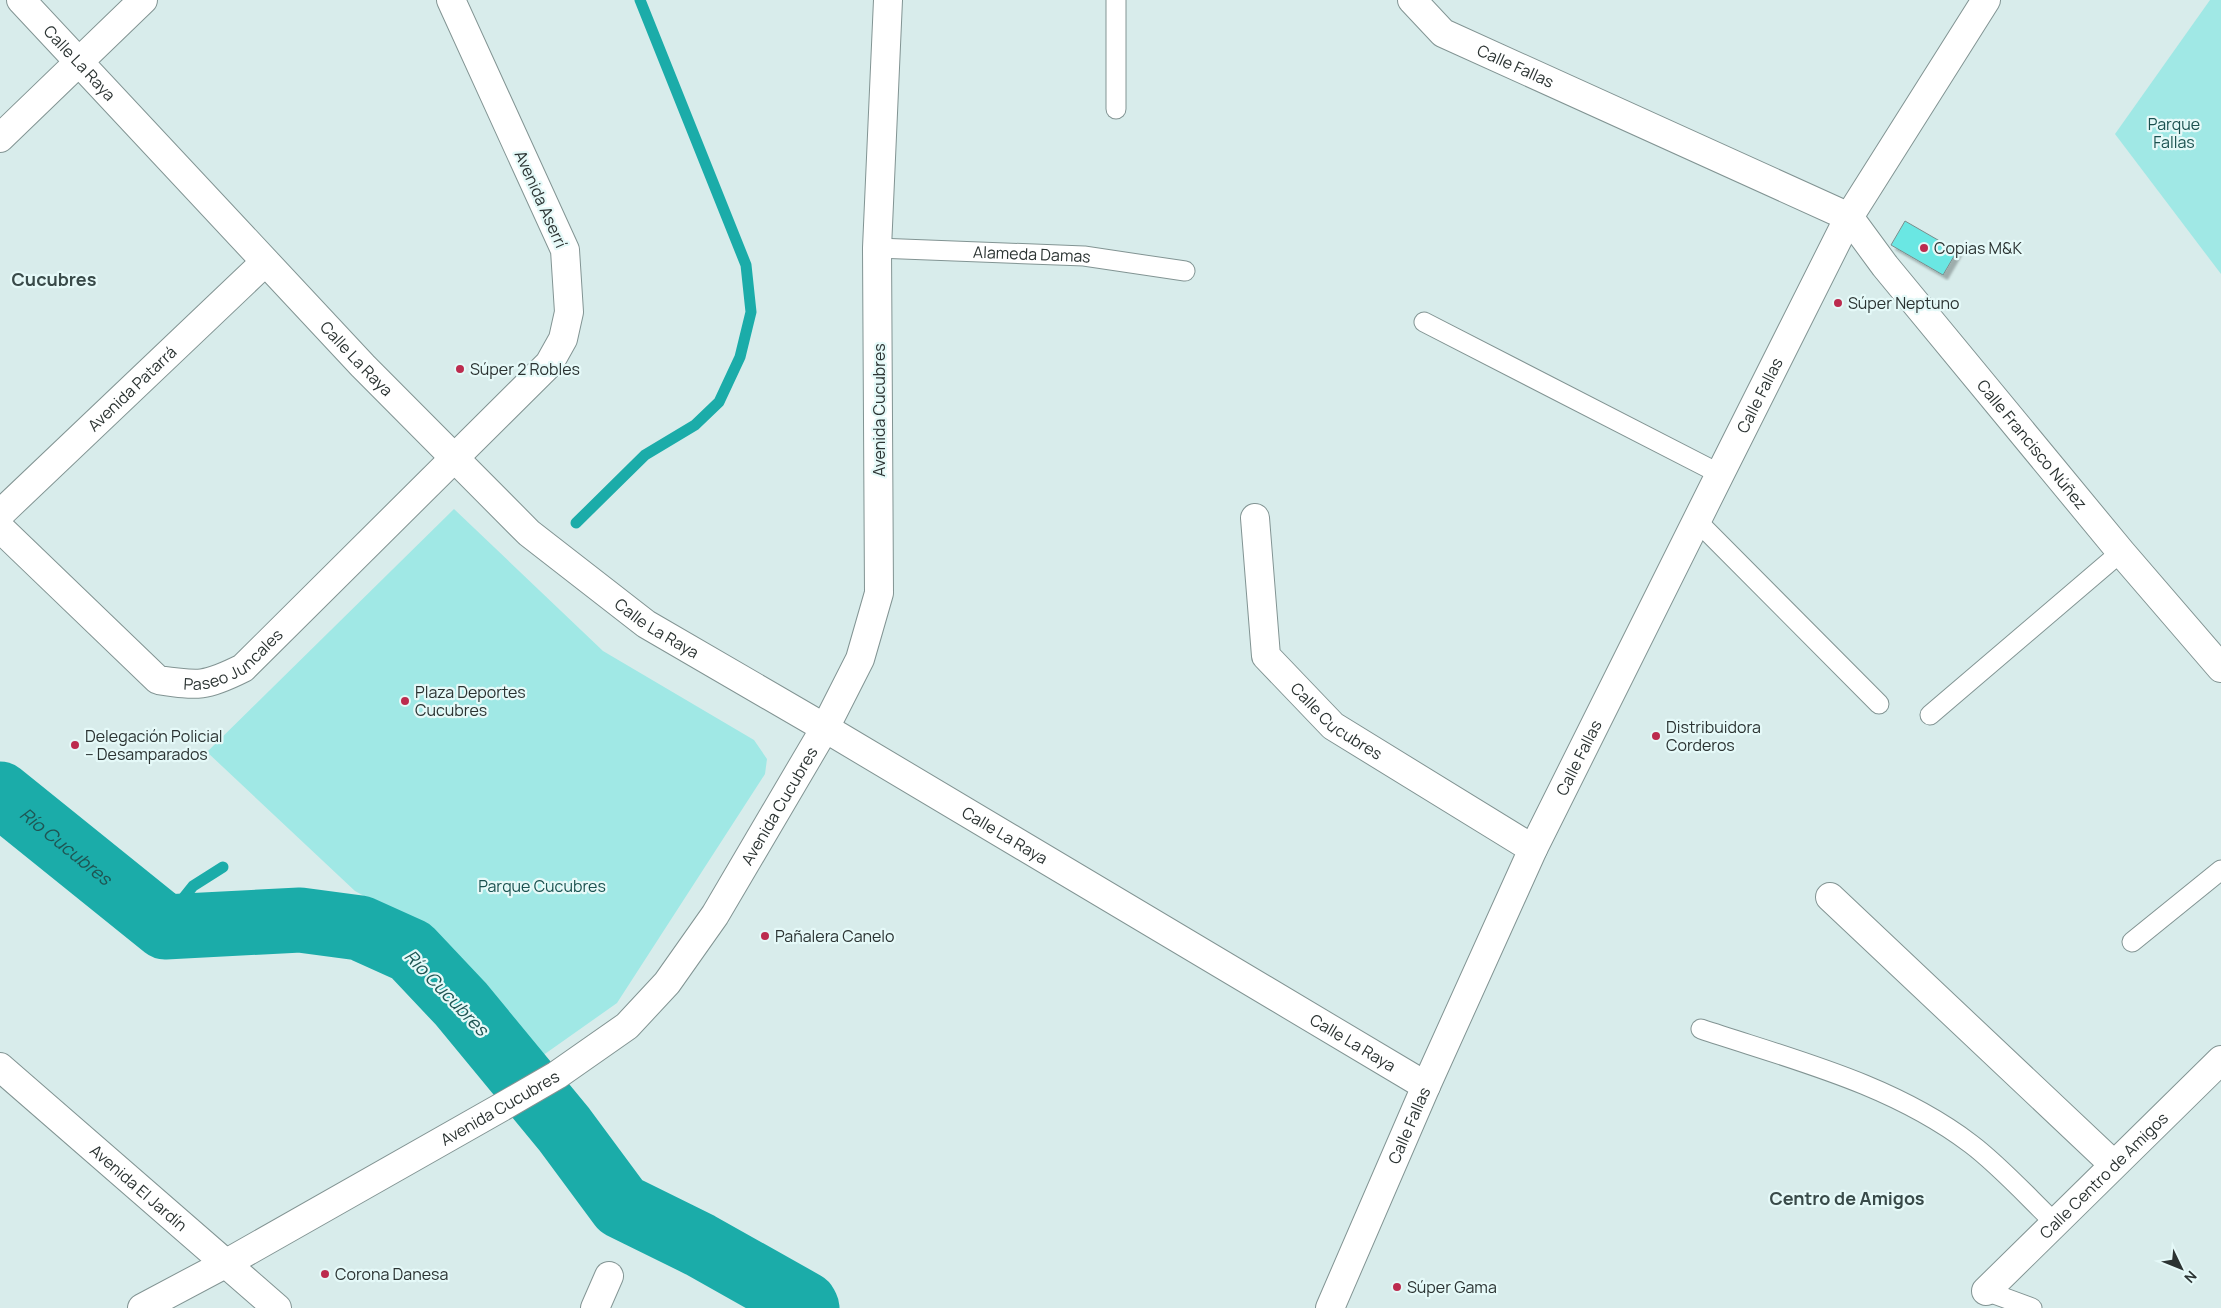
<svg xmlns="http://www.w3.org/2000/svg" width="2221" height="1308" font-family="Manrope,sans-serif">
	<defs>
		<filter id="shadow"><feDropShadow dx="4.5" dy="4.5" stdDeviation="1" flood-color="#0004"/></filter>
	</defs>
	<rect width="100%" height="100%" fill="#d8eceb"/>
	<g fill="#a0e8e5">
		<polygon points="2210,0 2221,0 2221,274 2115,134"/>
		<polygon points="454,509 603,651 754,740 767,759 765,774 617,1003 525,1068 453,976 395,913 355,891 207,752"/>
	</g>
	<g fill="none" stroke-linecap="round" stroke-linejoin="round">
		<g stroke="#1baca9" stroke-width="11">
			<polyline points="576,523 645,455 695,425 719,402 740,357 751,312 746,265 640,0"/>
			<polyline points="165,927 173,911 193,886 223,867"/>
		</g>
		<path stroke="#1baca9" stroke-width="65" id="s1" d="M0,794L165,927L300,920L360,928L411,951L461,1004L564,1129L621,1206L700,1245L805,1304L807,1308"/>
	</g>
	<polygon fill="#6be7e3" stroke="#7a8d8c" filter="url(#shadow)" points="1905,221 1957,251 1943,275 1891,245"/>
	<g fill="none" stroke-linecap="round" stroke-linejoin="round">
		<g stroke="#829493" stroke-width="21">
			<g id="lane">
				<polyline points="1116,109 1116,0"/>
				<path id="s2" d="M877,248L1084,256L1185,271"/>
				<polyline points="1424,322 1720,474"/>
				<polyline points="1697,521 1879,704"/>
				<polyline points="1930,715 2121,552"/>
				<polyline points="2132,942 2221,870"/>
				<path d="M1701,1029C1794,1060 1892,1084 1971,1144C1999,1165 2028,1197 2054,1222"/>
				<polyline points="1986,1291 2032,1308"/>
			</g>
		</g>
		<g stroke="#829493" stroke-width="30">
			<g id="street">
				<path id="s3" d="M21,0L363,366L529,533L646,624L825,728L1426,1086"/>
				<polyline points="0,138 143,0"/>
				<path id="s4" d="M1849,217L1885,266L2121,552L2221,668"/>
				<path id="s5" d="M0,514L265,262"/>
				<path id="s6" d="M1255,518L1266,656L1333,726L1533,849"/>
				<path id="s7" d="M0,528L158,680C199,686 205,687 243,668L549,364L563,339L569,312L565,250L451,0"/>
				<polyline points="1830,897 2113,1164"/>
				<path id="s8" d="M0,1067L277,1308"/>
				<path id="s9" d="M1986,1291L2221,1060"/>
				<path id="s10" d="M142,1308L225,1264L500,1108L557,1075L627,1026L667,983L715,915L825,728L860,659L879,593L877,248L888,0"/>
				<polyline points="595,1308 609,1276"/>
			</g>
		</g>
		<g stroke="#829493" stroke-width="30">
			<g id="secondary">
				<path id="s11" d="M1412,0L1443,33L1849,217"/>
				<path id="s12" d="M1330,1308L1426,1086L1533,849L1720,474L1849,217L1986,0"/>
			</g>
		</g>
		<use href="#lane" stroke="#fff" stroke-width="19"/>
		<use href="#street" stroke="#fff" stroke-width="28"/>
		<use href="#secondary" stroke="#fff" stroke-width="28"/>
	</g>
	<g fill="#bc2b4e" stroke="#e5f9f8" stroke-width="2">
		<circle cx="1924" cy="248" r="5"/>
		<circle cx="1838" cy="303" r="5"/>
		<circle cx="460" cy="369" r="5"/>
		<circle cx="405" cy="701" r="5"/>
		<circle cx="1656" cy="736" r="5"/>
		<circle cx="75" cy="745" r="5"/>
		<circle cx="765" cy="936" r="5"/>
		<circle cx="325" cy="1274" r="5"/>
		<circle cx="1397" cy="1287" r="5"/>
	</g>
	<g text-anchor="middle" stroke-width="4.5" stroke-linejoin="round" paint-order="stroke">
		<g font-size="16" fill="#2b3332" stroke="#e5f9f8">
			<text dy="6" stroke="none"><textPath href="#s3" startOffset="86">Calle La Raya</textPath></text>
			<text dy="6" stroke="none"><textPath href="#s11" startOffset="125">Calle Fallas</textPath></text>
			<text transform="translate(541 199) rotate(66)" y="6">Avenida Aserrí</text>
			<text dy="6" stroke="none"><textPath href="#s2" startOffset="155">Alameda Damas</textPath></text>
			<text dy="6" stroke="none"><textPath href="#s3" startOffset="491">Calle La Raya</textPath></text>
			<text dy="6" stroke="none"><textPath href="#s5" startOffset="182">Avenida Patarrá</textPath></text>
			<text dy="6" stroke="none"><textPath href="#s12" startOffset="1009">Calle Fallas</textPath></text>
			<text transform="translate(879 410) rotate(-90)" y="6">Avenida Cucubres</text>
			<text dy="6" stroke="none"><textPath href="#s4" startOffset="292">Calle Francisco Núñez</textPath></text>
			<text dy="6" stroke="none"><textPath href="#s3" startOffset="896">Calle La Raya</textPath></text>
			<text dy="6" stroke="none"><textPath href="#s7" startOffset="302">Paseo Juncales</textPath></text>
			<text dy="6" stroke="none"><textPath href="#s6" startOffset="235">Calle Cucubres</textPath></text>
			<text dy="6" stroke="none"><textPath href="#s12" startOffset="604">Calle Fallas</textPath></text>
			<text dy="6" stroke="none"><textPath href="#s10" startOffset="830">Avenida Cucubres</textPath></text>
			<text dy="6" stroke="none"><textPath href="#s3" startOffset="1301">Calle La Raya</textPath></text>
			<text dy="6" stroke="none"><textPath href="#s3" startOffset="1706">Calle La Raya</textPath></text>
			<text dy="6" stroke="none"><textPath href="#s10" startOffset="410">Avenida Cucubres</textPath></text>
			<text dy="6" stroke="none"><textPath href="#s12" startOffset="199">Calle Fallas</textPath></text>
			<text dy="6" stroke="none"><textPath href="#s9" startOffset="165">Calle Centro de Amigos</textPath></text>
			<text dy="6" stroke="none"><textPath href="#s8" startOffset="184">Avenida El Jardín</textPath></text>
		</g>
		<g font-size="16" fill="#1a514f" stroke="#e5f9f8">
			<text x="2174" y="130">Parque<tspan x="2174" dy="18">Fallas</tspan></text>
			<text x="542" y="892">Parque Cucubres</text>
		</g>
		<g font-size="16" fill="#2b3332" stroke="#e5f9f8" text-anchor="start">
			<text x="1934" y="254">Copias M&amp;K</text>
			<text x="1848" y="309">Súper Neptuno</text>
			<text x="470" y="375">Súper 2 Robles</text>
			<text x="415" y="698">Plaza Deportes<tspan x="415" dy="18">Cucubres</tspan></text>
			<text x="1666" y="733">Distribuidora<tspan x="1666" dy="18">Corderos</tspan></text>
			<text x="85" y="742">Delegación Policial<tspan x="85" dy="18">– Desamparados</tspan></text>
			<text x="775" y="942">Pañalera Canelo</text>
			<text x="335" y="1280">Corona Danesa</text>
			<text x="1407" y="1293">Súper Gama</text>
		</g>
		<g font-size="18" font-weight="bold" fill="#394a49" stroke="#e5f9f8">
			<text x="54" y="286">Cucubres</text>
			<text x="1847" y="1205">Centro de Amigos</text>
		</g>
		<g font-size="18" font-style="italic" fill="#1f5553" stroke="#e5f9f8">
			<text dy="6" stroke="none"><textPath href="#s1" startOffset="84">Río Cucubres</textPath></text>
			<text transform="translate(446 993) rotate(46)" y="6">Río Cucubres</text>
		</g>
	</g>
	<g transform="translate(2181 1268) rotate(133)" stroke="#e5f9f8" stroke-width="4" paint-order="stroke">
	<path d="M0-4L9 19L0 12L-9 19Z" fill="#2b3332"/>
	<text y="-8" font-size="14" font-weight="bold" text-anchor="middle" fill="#2b3332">N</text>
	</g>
</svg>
